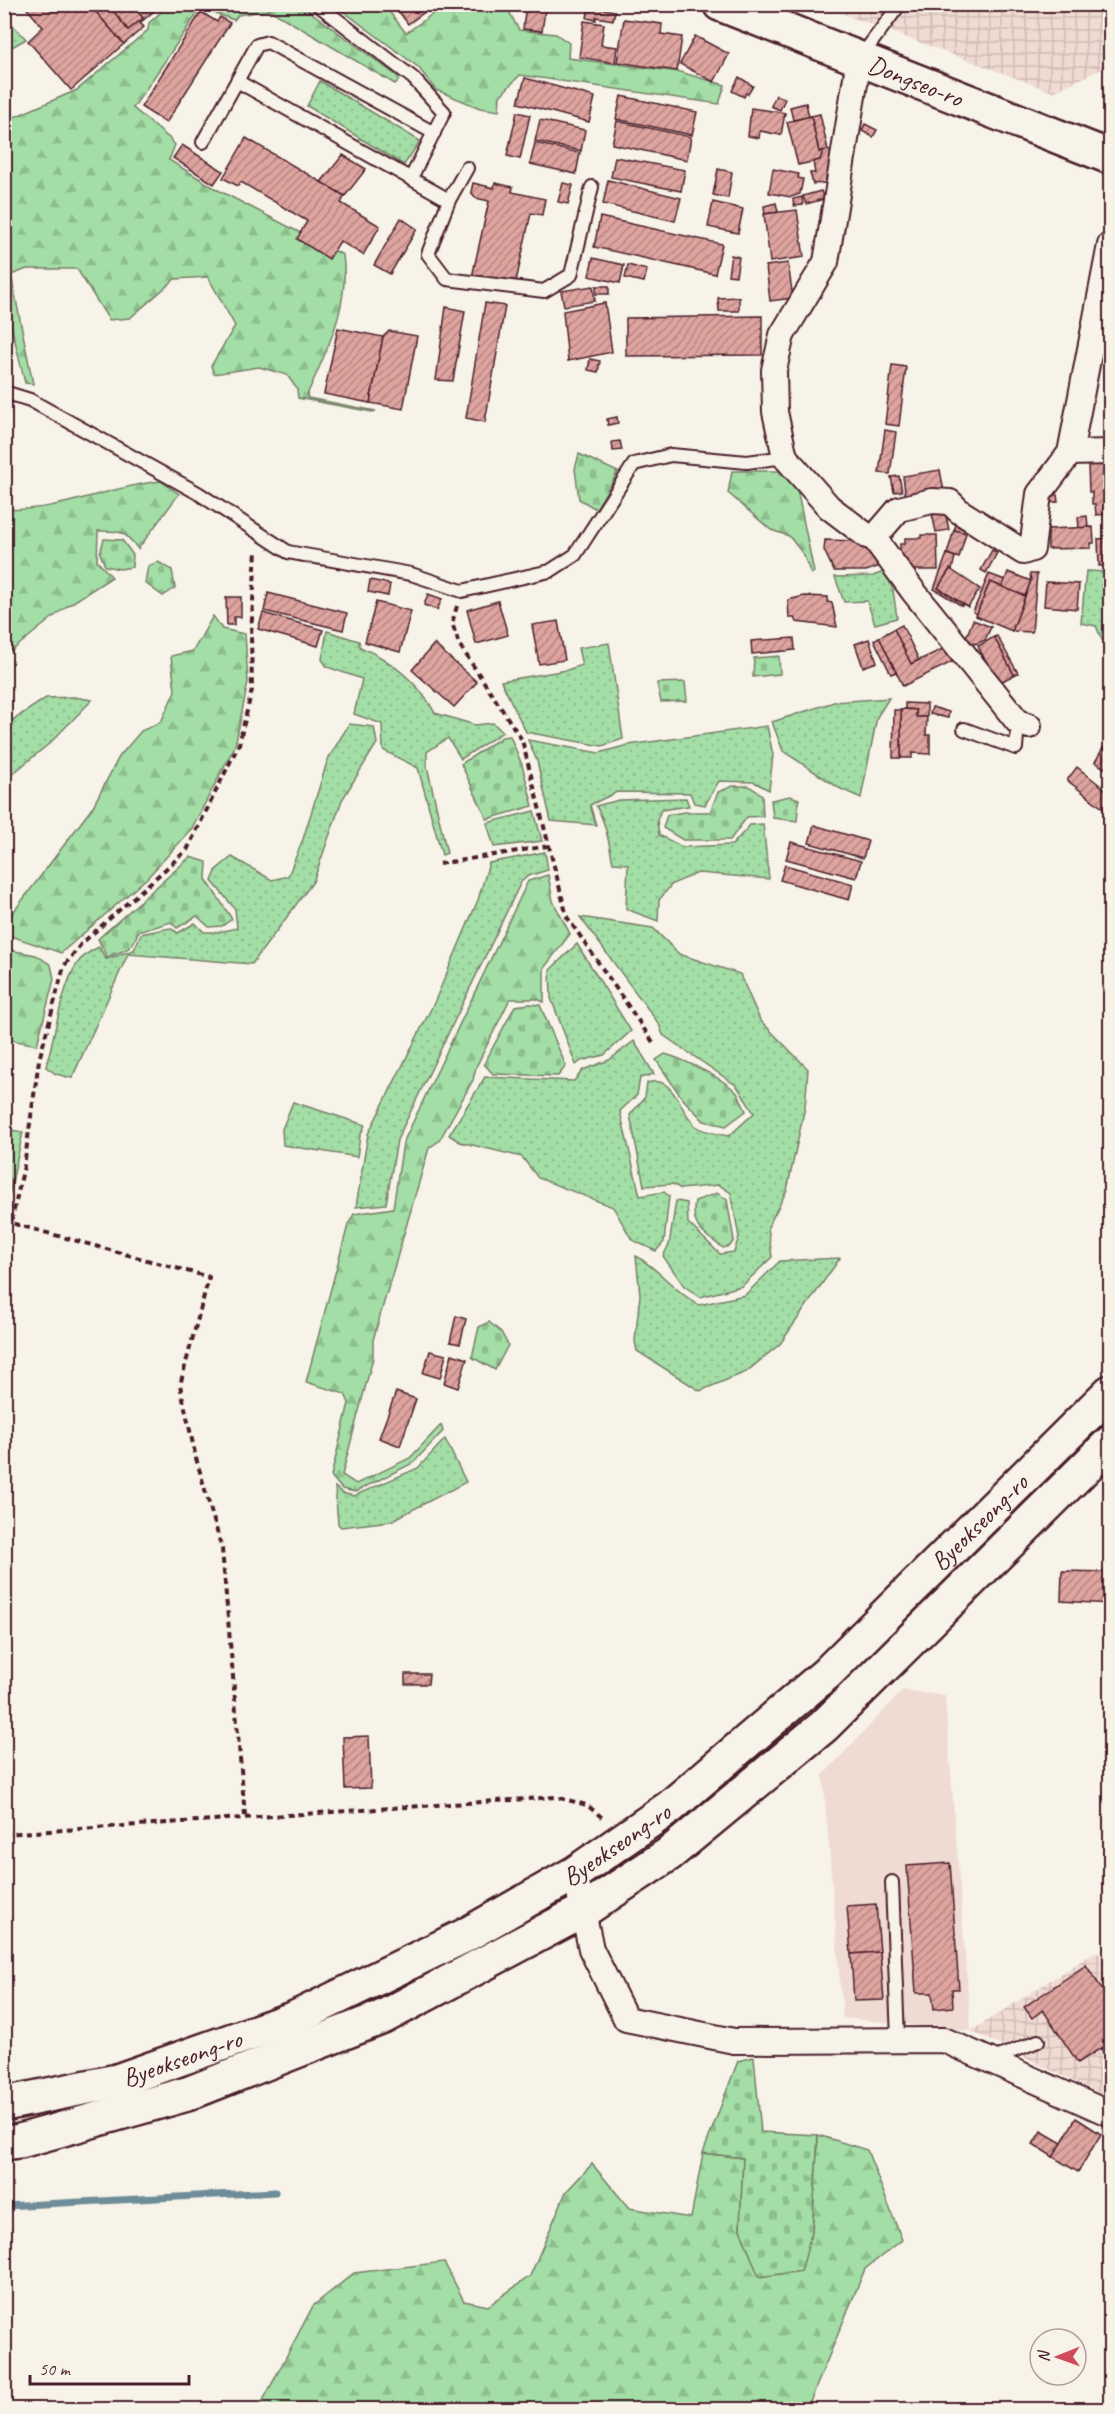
<svg xmlns="http://www.w3.org/2000/svg" width="1115" height="2414" font-family="Caveat,sans-serif">
	<defs>
		<pattern id="industrial-grid" width="8" height="8" patternUnits="userSpaceOnUse" patternTransform="scale(1.5)"><rect width="8" height="8" fill="#f0dbd2"/><path d="M0 4h8M4 0v8" fill="none" stroke="#cfbcb4"/></pattern>
		<pattern id="grass-dots" width="8" height="8" patternUnits="userSpaceOnUse" patternTransform="scale(1.5)"><rect width="8" height="8" fill="#a2dea5"/><path d="M2 2h.1M6 6h.1" fill="none" stroke="#8dbe8e" stroke-width="1.8" stroke-linecap="round"/></pattern>
		<pattern id="forest-firs" width="22" height="20" patternUnits="userSpaceOnUse" patternTransform="scale(1.5)"><rect width="22" height="20" fill="#a2dea5"/><path d="M5 1l3.5 6h-7zM16 11l3.5 6h-7z" fill="#8dbe8e"/></pattern>
		<pattern id="cemetery-stones" width="16" height="16" patternUnits="userSpaceOnUse" patternTransform="scale(1.5)"><rect width="16" height="16" fill="#a2dea5"/><path d="M2 7V4a2 2 0 0 1 4 0v3zM10 15v-3a2 2 0 0 1 4 0v3z" fill="#8dbe8e"/></pattern>
		<pattern id="building-hatch" width="6" height="6" patternUnits="userSpaceOnUse" patternTransform="scale(1.5)"><rect width="6" height="6" fill="#dea49f"/><path d="M-1 1l2-2M0 6l6-6M5 7l2-2" fill="none" stroke="#b68582"/></pattern>
	</defs>
	<rect width="100%" height="100%" fill="#f7f3e8"/>
	<filter id="ink" filterUnits="userSpaceOnUse"><feTurbulence type="fractalNoise" baseFrequency=".0167" numOctaves="2"/><feDisplacementMap in="SourceGraphic" scale="12" xChannelSelector="R" yChannelSelector="G"/><feConvolveMatrix kernelMatrix="1 2 1 2 8 2 1 2 1" color-interpolation-filters="sRGB"/></filter>
	<g filter="url(#ink)">
		<polygon fill="#f0dbd2" points="903,1690 945,1696 971,2031 843,2018 823,1775"/>
		<g fill="url(#industrial-grid)">
			<polygon points="819,5 1110,5 1110,65 1053,92"/>
			<polygon points="1095,1952 1110,1958 1110,2099 971,2031"/>
		</g>
		<g fill="url(#grass-dots)" stroke="#767e68" stroke-width="1.5">
			<polygon points="4,16 26,39 5,51 4,51"/>
			<polygon points="320,81 420,141 404,165 307,106"/>
			<polygon points="886,571 893,590 897,618 875,624 867,601 844,602 835,577 873,576"/>
			<polygon points="1086,571 1110,572 1110,639 1102,640 1096,626 1081,623"/>
			<path d="M327,631L359,641L360,647C390,659 420,684 435,713L475,725L493,723L503,732L461,759L448,738L427,752V766L447,853L442,855L418,768L383,750L382,724L354,714L362,679L327,667L322,659Z"/>
			<polygon points="609,643 623,739 602,746 526,732 501,681 567,670 582,665 578,648"/>
			<polygon points="74,697 92,700 50,743 5,780 5,725 46,698"/>
			<polygon points="889,698 877,717 861,798 839,788 783,751 772,722 834,702"/>
			<path d="M349,724L374,727L377,743L342,800L313,882L252,964L128,954L72,1078L56,1074L46,1067C53,1042 63,983 77,964C83,955 90,951 99,947L106,959L134,950L141,934L170,928L178,933L195,923L204,932H218L237,928L235,909L212,881L217,869L232,857L272,880L288,876L303,839L328,759Z"/>
			<polygon points="767,726 773,755 769,790 754,782 719,781 705,805 694,803 690,793 617,792 590,805 596,825 551,821 537,761 528,740 599,753 628,745"/>
			<path d="M686,798L689,806L661,810L657,820L659,835L682,847L732,845L750,825L763,824L769,879L698,873L672,884L659,900L658,921L626,909L628,864L613,863C609,844 606,822 596,806L619,800Z"/>
			<polygon points="534,811 542,841 494,847 487,823"/>
			<polygon points="545,852 548,870 528,876 521,882 397,1140 386,1204 356,1207 368,1134 434,1003 478,900 489,863"/>
			<path d="M580,917L653,928L679,954L740,974L760,1020L808,1069L805,1107L787,1190L768,1227L772,1257L742,1286L700,1297L684,1286L663,1256L669,1245L676,1201L687,1203L688,1223L720,1254L734,1252L739,1237L731,1193L719,1185L681,1189L673,1184L644,1186L630,1115L645,1097L647,1083C675,1073 680,1115 697,1127C704,1132 720,1134 729,1136L754,1113L737,1086L663,1035L659,1024Z"/>
			<polygon points="577,944 631,1031 604,1055 581,1061 576,1065 551,998 550,970"/>
			<polygon points="634,1041 654,1074 640,1078 637,1095 620,1111 640,1196 664,1192 669,1196 664,1242 656,1251 632,1240 613,1207 538,1178 522,1157 460,1142 449,1135 485,1077 574,1081 583,1070 609,1060"/>
			<polygon points="293,1102 365,1125 360,1136 357,1157 283,1145 282,1129"/>
			<path d="M636,1256C659,1269 675,1292 699,1305L745,1295L780,1261L840,1258L780,1344L746,1372L700,1391L637,1351L635,1341L640,1295Z"/>
			<polygon points="445,1439 466,1482 391,1521 341,1527 338,1524 335,1487 342,1493 354,1496 418,1468"/>
		</g>
		<g fill="url(#forest-firs)" stroke="#767e68" stroke-width="1.5">
			<polygon points="497,4 506,6 519,30 556,34 569,43 568,58 680,72 725,85 719,104 520,75 500,96 499,111 480,108 436,90 418,67 335,5 384,5 406,33 445,5"/>
			<path d="M169,5H301L397,76L399,80L395,84L270,10L238,15L234,20L201,8L133,108L169,138L175,145L169,160L216,189L343,255C350,307 327,349 307,395L308,398L376,411L372,412L298,398L297,389L287,375L259,367L214,374L211,366L235,326L208,277L175,279L130,318L109,320L77,269H27L11,275L33,384L25,383L7,308L5,307V121L77,90L148,30L149,23Z"/>
			<polygon points="732,471 781,471 797,489 814,572 811,574 803,554 789,536 771,530 728,493"/>
			<path d="M161,481L179,494L138,549C124,530 121,531 98,531L97,561L112,577L67,606L5,656V509C57,513 109,486 161,481Z"/>
			<polygon points="213,616 222,629 245,634 248,682 235,746 191,830 147,878 61,953 5,934 5,920 12,914 92,808 119,757 141,731 161,722 175,691 171,656 193,651"/>
			<polygon points="548,875 553,901 570,934 544,968 544,1002 537,999 510,999 476,1067 473,1080 439,1141 429,1148 373,1340 373,1358 342,1475 356,1484 410,1458 441,1425 443,1431 413,1463 355,1492 342,1489 331,1476 349,1403 345,1394 306,1382 348,1225 354,1214 393,1208 403,1143 528,881"/>
			<polygon points="4,949 36,955 51,965 54,979 37,1045 5,1039"/>
			<polygon points="5,1129 23,1132 5,1214 4,1129"/>
			<polygon points="818,2135 867,2150 902,2240 865,2269 807,2409 258,2410 313,2306 354,2273 444,2262 464,2301 488,2306 530,2276 566,2192 592,2164 629,2208 691,2218 703,2153 743,2158 740,2229 759,2276 801,2271 812,2231"/>
		</g>
		<g fill="url(#cemetery-stones)" stroke="#767e68" stroke-width="1.5">
			<polygon points="579,454 618,472 596,509 579,499 575,469"/>
			<polygon points="104,539 122,540 133,555 132,567 120,569 105,566 100,553"/>
			<polygon points="158,562 172,570 175,588 163,596 145,583 148,566"/>
			<polygon points="779,656 780,674 753,677 754,658"/>
			<polygon points="685,682 687,701 661,702 657,683"/>
			<polygon points="510,736 522,765 533,806 487,819 461,764 502,737"/>
			<polygon points="733,786 749,786 762,795 763,816 747,817 730,840 683,840 663,828 667,815 685,812 710,812 718,792"/>
			<polygon points="790,796 799,799 797,821 773,818 771,800"/>
			<path d="M190,857L207,862L206,879L232,919L222,926L209,927L197,916L177,928L171,922L138,932C132,951 125,950 107,957L98,939Z"/>
			<polygon points="530,1004 540,1005 566,1066 558,1076 493,1074 484,1064 515,1006"/>
			<path d="M665,1054C683,1059 725,1079 737,1093C741,1098 743,1106 746,1111L726,1126L704,1121L682,1098L656,1060Z"/>
			<path d="M717,1193L727,1200L734,1240L730,1246L723,1248C704,1234 690,1228 695,1201Z"/>
			<polygon points="489,1322 501,1332 508,1345 495,1370 472,1357 479,1327"/>
			<polygon points="754,2057 761,2132 818,2135 812,2231 801,2271 759,2277 740,2229 743,2158 703,2153 738,2061"/>
		</g>
		<g fill="none" stroke-linecap="round" stroke-linejoin="round">
			<polyline stroke="#6e8c99" stroke-width="7" points="4,2206 275,2192"/>
		</g>
		<g fill="url(#building-hatch)" stroke="#4a1f2b" stroke-width="1.5">
			<polygon points="23,4 89,4 124,44 71,90 28,41 43,27"/>
			<polygon points="89,4 108,4 128,30 143,18 138,12 146,4 162,4 140,23 144,27 124,44"/>
			<polygon points="108,4 146,4 138,12 143,18 128,30"/>
			<polygon points="422,4 426,11 408,24 394,5"/>
			<polygon points="526,4 546,4 542,31 523,29"/>
			<polygon points="589,6 615,11 613,20 596,17 596,20 587,18"/>
			<polygon points="201,12 217,22 220,17 230,23 166,123 141,107"/>
			<polygon points="624,19 662,24 661,34 682,37 677,71 617,62"/>
			<polygon points="584,21 604,24 601,45 617,47 615,63 579,57"/>
			<polygon points="695,36 729,54 714,82 680,64"/>
			<polygon points="739,77 753,86 748,94 746,93 744,97 732,91"/>
			<polygon points="525,78 595,97 589,122 518,103"/>
			<polygon points="776,95 785,99 780,110 771,106"/>
			<polygon points="621,96 697,112 692,135 616,119"/>
			<polygon points="806,103 809,117 793,120 790,107"/>
			<polygon points="751,108 785,113 781,135 760,131 759,138 748,136"/>
			<polygon points="517,112 530,115 520,159 507,156"/>
			<polygon points="820,114 828,150 819,152 811,116"/>
			<polygon points="811,116 819,152 823,151 820,160 798,165 787,122"/>
			<polygon points="540,120 585,130 581,151 535,141"/>
			<polygon points="617,121 691,137 687,160 612,144"/>
			<polygon points="865,124 877,130 873,137 862,131"/>
			<polygon points="246,138 345,196 341,203 380,226 363,255 340,241 329,259 297,239 307,221 241,182 238,186 223,178"/>
			<polygon points="535,143 580,153 576,174 530,164"/>
			<polygon points="182,145 223,171 214,184 173,158"/>
			<polygon points="828,150 832,153 825,183 813,184 810,173 815,173 813,162 820,160 823,151"/>
			<polygon points="343,155 366,169 345,196 321,182"/>
			<polygon points="615,157 685,170 681,191 611,177"/>
			<polygon points="718,169 732,172 728,198 713,195"/>
			<polygon points="773,169 799,174 798,178 803,179 800,194 791,197 769,193"/>
			<polygon points="608,180 681,198 675,221 603,204"/>
			<polygon points="473,183 494,188 495,183 513,187 512,192 545,199 542,215 531,213 515,286 472,277 489,201 476,198 471,192"/>
			<polygon points="563,183 573,185 568,204 558,202"/>
			<polygon points="821,191 824,199 806,204 803,196"/>
			<polygon points="802,197 803,205 794,206 793,199"/>
			<polygon points="713,202 743,209 738,233 708,227"/>
			<polygon points="776,203 778,212 765,214 764,206"/>
			<polygon points="797,210 804,257 770,262 764,214"/>
			<polygon points="600,217 722,244 715,274 594,247"/>
			<polygon points="401,218 417,229 390,274 374,265"/>
			<polygon points="731,255 739,257 736,276 728,275"/>
			<polygon points="593,258 624,265 620,283 589,276"/>
			<polygon points="788,263 793,298 770,301 766,266"/>
			<polygon points="628,265 647,270 644,282 625,278"/>
			<polygon points="593,286 595,301 564,306 561,291"/>
			<rect x="596" y="286" width="13" height="8"/>
			<polygon points="739,297 739,311 719,311 718,298"/>
			<polygon points="485,303 505,306 485,422 466,418"/>
			<polygon points="605,303 612,352 568,361 563,311"/>
			<polygon points="446,307 465,311 453,381 436,380"/>
			<polygon points="762,316 762,355 626,356 626,318"/>
			<polygon points="338,328 383,337 370,403 324,394"/>
			<polygon points="389,331 417,336 403,409 370,403 383,337"/>
			<polygon points="590,359 600,361 598,372 588,370"/>
			<polygon points="892,365 906,367 899,426 885,424"/>
			<polygon points="617,417 618,423 608,425 607,419"/>
			<polygon points="885,430 896,432 890,474 879,473"/>
			<polygon points="620,441 622,450 613,451 612,442"/>
			<polygon points="1110,464 1109,514 1096,515 1095,504 1092,504 1092,492 1089,492 1088,465"/>
			<polygon points="940,470 944,492 906,499 903,476"/>
			<polygon points="899,476 902,491 894,492 891,477"/>
			<polygon points="1045,495 1057,495 1058,502 1045,503"/>
			<polygon points="944,507 949,530 936,532 931,509"/>
			<polygon points="1087,516 1088,527 1079,528 1078,517"/>
			<polygon points="956,525 967,531 966,533 954,530"/>
			<polygon points="1093,527 1094,543 1091,543 1091,548 1048,549 1048,529"/>
			<polygon points="954,530 966,533 959,558 947,554"/>
			<polygon points="922,535 937,535 938,570 905,570 900,564 900,544 905,544 905,538 922,538"/>
			<polygon points="1110,538 1110,566 1099,566 1098,539"/>
			<polygon points="825,540 857,541 876,558 880,566 866,571 834,571 824,550"/>
			<polygon points="992,550 997,553 986,573 981,570"/>
			<polygon points="947,554 955,557 952,570 950,569 938,588 963,604 962,606 934,589"/>
			<polygon points="950,569 980,589 968,607 938,588"/>
			<polygon points="1008,572 1031,581 1025,596 1002,587"/>
			<polygon points="989,574 1005,580 1002,587 990,582 977,614 973,612"/>
			<polygon points="1030,574 1037,574 1032,632 1012,631 1031,581"/>
			<polygon points="370,580 390,584 388,596 368,592"/>
			<polygon points="990,582 1025,596 1012,631 976,616"/>
			<polygon points="1046,582 1079,584 1077,609 1044,606"/>
			<polygon points="268,593 347,613 343,630 264,611"/>
			<polygon points="428,594 442,599 437,610 424,605"/>
			<polygon points="804,596 828,597 827,602 832,603 837,627 796,622 794,618 789,618 788,600"/>
			<polygon points="226,597 241,597 241,617 234,617 234,625 227,625"/>
			<polygon points="498,601 508,635 476,644 467,610"/>
			<polygon points="376,602 411,611 400,652 365,642"/>
			<polygon points="263,613 323,630 318,646 258,629"/>
			<polygon points="973,620 991,627 985,640 976,644 965,640"/>
			<polygon points="558,621 565,660 539,664 532,625"/>
			<polygon points="902,625 919,660 911,664 894,629"/>
			<polygon points="894,629 911,664 949,646 956,660 903,686 879,637"/>
			<polygon points="997,636 1018,673 1014,675 994,637"/>
			<polygon points="879,637 896,672 891,674 874,640"/>
			<polygon points="994,637 1014,675 997,684 978,646"/>
			<polygon points="794,638 795,650 752,654 751,641"/>
			<polygon points="869,639 877,662 863,667 855,644"/>
			<polygon points="434,644 477,682 454,707 412,670"/>
			<polygon points="905,703 927,704 927,717 916,717 916,710 905,709"/>
			<polygon points="932,707 949,712 948,718 930,714"/>
			<polygon points="905,709 916,710 916,717 927,717 926,735 930,735 930,754 912,753 912,758 901,758 901,710"/>
			<polygon points="894,710 901,710 901,758 893,758"/>
			<polygon points="1103,748 1110,753 1109,771 1095,762"/>
			<polygon points="1077,767 1110,793 1110,810 1109,813 1067,780"/>
			<polygon points="814,825 868,841 863,858 809,843"/>
			<polygon points="791,842 861,861 856,878 786,859"/>
			<polygon points="785,865 853,884 849,900 780,880"/>
			<polygon points="456,1316 466,1319 460,1344 450,1342"/>
			<polygon points="430,1351 446,1355 440,1378 423,1373"/>
			<polygon points="452,1354 467,1359 458,1388 444,1383"/>
			<polygon points="396,1392 416,1399 400,1446 379,1438"/>
			<polygon points="1062,1571 1110,1572 1110,1604 1061,1601"/>
			<polygon points="405,1674 429,1674 428,1684 405,1684"/>
			<polygon points="369,1736 371,1788 345,1789 343,1737"/>
			<polygon points="950,1863 959,1989 952,1989 953,2007 934,2009 932,1993 916,1993 907,1866"/>
			<polygon points="876,1904 880,1952 851,1954 847,1906"/>
			<polygon points="880,1952 884,2000 854,2001 851,1954"/>
			<polygon points="1086,1965 1110,2001 1110,2042 1078,2063 1043,2010 1032,2018 1024,2007"/>
			<polygon points="1110,2042 1110,2063 1101,2049"/>
			<polygon points="1076,2118 1101,2134 1078,2172 1053,2157"/>
			<polygon points="1041,2131 1062,2143 1053,2157 1033,2144"/>
		</g>
		<g fill="none" stroke-linecap="round" stroke-linejoin="round">
			<g stroke="#4a1f2b" stroke-width="16">
				<g id="lane">
					<polyline points="317,4 413,78 444,112 411,178"/>
					<polyline points="860,58 900,4"/>
					<polyline points="237,81 449,200"/>
					<polyline points="203,142 257,45 268,42 434,133"/>
					<polyline points="467,168 449,200 428,254 447,279 544,291 571,275 592,187"/>
					<polyline points="4,392 30,400 198,493 288,552 411,574 462,591 550,571 575,555 634,464 671,455 747,462 785,457"/>
					<polyline points="964,729 1016,748 1018,722"/>
					<polyline points="892,1882 898,2040"/>
					<polyline points="991,2060 1038,2041"/>
				</g>
			</g>
			<g stroke="#4a1f2b" stroke-width="28">
				<g id="street">
					<polyline points="859,59 826,262 782,335 774,370 775,412 785,457 829,507 867,536 874,538 913,591 1018,722 1029,726"/>
					<polyline points="1070,453 1110,452"/>
					<polyline points="874,538 899,509 932,501 950,502 959,511 1023,552 1032,549 1039,494 1070,453 1110,245"/>
					<polyline points="575,1873 591,1949 626,2019 734,2041 944,2040 1110,2114"/>
				</g>
			</g>
			<g stroke="#4a1f2b" stroke-width="38">
				<g id="secondary">
					<path id="s1" d="M720,4L1110,157"/>
					<path id="s2" d="M4,2104L117,2081L295,2018L464,1936L575,1873L670,1807L826,1674L1110,1392"/>
					<polyline points="4,2143 20,2141 187,2094 383,2017 583,1911 669,1854 824,1726 1110,1443"/>
				</g>
			</g>
			<g stroke="#4a1f2b" stroke-width="4" stroke-dasharray="6 4.5" stroke-linecap="butt">
				<polyline points="457,606 452,623 459,644 522,740 567,917 655,1045"/>
				<polyline points="439,864 548,846"/>
				<polyline points="245,1816 222,1549 196,1458 180,1385 209,1277 11,1223 24,1166 39,1060 64,966 81,944 187,850 239,744 252,690 251,635 256,551"/>
				<polyline points="4,1834 556,1797 587,1805 605,1820"/>
			</g>
			<use href="#lane" stroke="#f7f3e8" stroke-width="12"/>
			<use href="#street" stroke="#f7f3e8" stroke-width="24"/>
			<use href="#secondary" stroke="#f7f3e8" stroke-width="33"/>
		</g>
	</g>
	<g text-anchor="middle" stroke-width="4.5" stroke-linejoin="round" paint-order="stroke">
		<g font-size="26" fill="#4a1f2b" stroke="#f7f3e8">
			<text dy="9" stroke="none"><textPath href="#s1" startOffset="210">Dongseo-ro</textPath></text>
			<text dy="9" stroke="none"><textPath href="#s2" startOffset="1156">Byeokseong-ro</textPath></text>
			<text dy="9" stroke="none"><textPath href="#s2" startOffset="670">Byeokseong-ro</textPath></text>
			<text dy="9" stroke="none"><textPath href="#s2" startOffset="184">Byeokseong-ro</textPath></text>
		</g>
	</g>
	<rect width="1115" height="2414" fill="none" stroke="#f7f3e8" stroke-width="24"/>
	<rect x="12" y="12" width="1091" height="2390" fill="none" stroke="#4a1f2b" stroke-width="2" filter="url(#ink)"/>
	<g transform="translate(1058 2357) rotate(269)"><circle r="28" fill="#f7f3e8" stroke="#b29e9c" stroke-width="1.5"/>
	<path d="M0-4.5L10 22L0 15L-10 22Z" fill="#d1495b"/>
	<text y="-9" font-size="16" font-weight="bold" text-anchor="middle" fill="#4a1f2b">N</text>
	</g>
	<path d="M30 2375v9h159v-9" fill="none" stroke="#4a1f2b" stroke-width="3"/>
	<text x="39" y="2375" font-size="18" fill="#4a1f2b" stroke="#f7f3e8" stroke-width="4.5" paint-order="stroke">50 m</text>
</svg>
